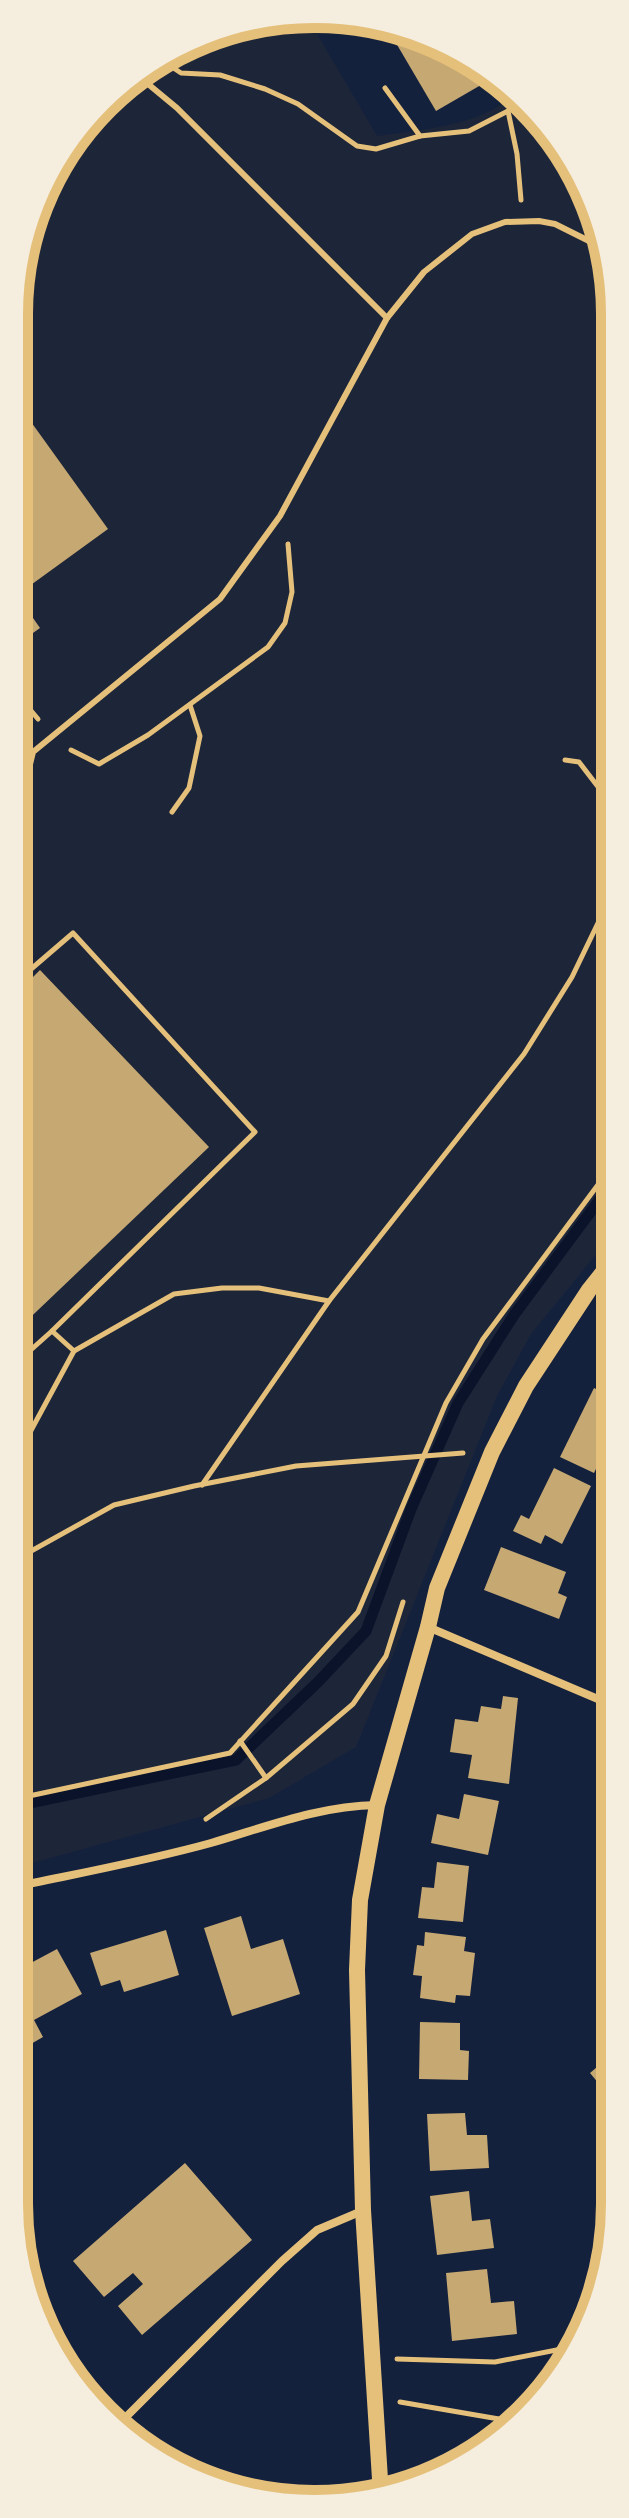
<svg xmlns="http://www.w3.org/2000/svg" width="629" height="2518" font-family="'Varela Round',sans-serif">
	<rect width="100%" height="100%" fill="#14213d"/>
	<path fill="#1d2539" d="M309,20L377,136C424,129 478,127 515,94L527,102L584,182L612,276V1235L531,1334L497,1396L356,1747L269,1798L14,1868L17,275L54,164L132,76L237,24Z"/>
	<g fill="none" stroke-linecap="round" stroke-linejoin="round">
		<polyline stroke="#0b132b" stroke-width="11" points="15,1806 236,1760 318,1682 366,1631 411,1509 458,1403 514,1315 612,1183"/>
	</g>
	<g fill="#c6a872">
		<polygon points="386,26 448,45 493,78 436,111"/>
		<polygon points="16,401 108,529 17,595 40,628 16,645"/>
		<polygon points="40,970 209,1147 15,1332 16,994"/>
		<polygon points="594,1388 612,1397 612,1435 594,1473 560,1457"/>
		<polygon points="554,1468 591,1486 562,1544 545,1535 541,1544 513,1531 521,1515 529,1519"/>
		<polygon points="501,1547 566,1572 558,1593 567,1597 559,1619 484,1590"/>
		<polygon points="503,1696 518,1698 509,1784 468,1778 472,1755 450,1752 455,1719 478,1722 481,1706 501,1709"/>
		<polygon points="464,1794 499,1801 488,1855 431,1843 437,1814 459,1819"/>
		<polygon points="437,1862 469,1866 463,1922 418,1918 422,1887 434,1888"/>
		<polygon points="241,1916 251,1949 283,1939 300,1994 232,2016 204,1928"/>
		<polygon points="166,1930 179,1975 124,1992 120,1980 101,1986 90,1953"/>
		<polygon points="425,1932 466,1937 464,1951 475,1953 470,1996 456,1995 455,2003 420,1998 422,1976 413,1975 417,1945 424,1946"/>
		<polygon points="57,1949 82,1994 34,2020 43,2037 24,2048 14,2030 14,1972"/>
		<polygon points="420,2022 460,2023 460,2050 469,2051 468,2080 419,2079"/>
		<polygon points="612,2036 612,2084 605,2091 590,2073 610,2056 601,2046"/>
		<polygon points="465,2113 467,2135 487,2135 489,2168 430,2171 427,2114"/>
		<polygon points="600,2144 612,2145 612,2199 596,2198"/>
		<polygon points="185,2163 252,2240 142,2335 118,2306 143,2284 133,2273 104,2297 73,2261"/>
		<polygon points="469,2191 472,2221 490,2219 494,2248 437,2255 430,2196"/>
		<polygon points="487,2269 491,2303 514,2301 517,2334 452,2341 446,2273"/>
	</g>
	<g fill="none" stroke-linecap="round" stroke-linejoin="round">
		<g stroke="#e5c07b" stroke-width="5">
			<polyline points="163,61 181,73 220,75 265,89 298,104 357,146 376,149 420,136"/>
			<polyline points="385,88 420,136 469,131 508,111"/>
			<polyline points="521,200 517,154 508,111 521,98"/>
			<polyline points="22,700 38,719"/>
			<polyline points="71,750 99,764 148,735 268,647 285,623 292,592 288,544"/>
			<polyline points="565,760 579,762 612,805"/>
			<polyline points="172,812 189,788 200,736 190,705"/>
			<polyline points="16,967 23,976 73,933 255,1132 52,1331 74,1351"/>
			<polyline points="15,1364 52,1331"/>
			<polyline points="15,1460 74,1351 174,1294 222,1288 259,1288 329,1301"/>
			<polyline points="202,1485 329,1301 524,1054 572,977 612,894"/>
			<polyline points="15,1560 114,1505 194,1486 296,1466 463,1453"/>
			<polyline points="240,1741 266,1778"/>
			<polyline points="15,1799 230,1753 358,1612 446,1403 483,1339 612,1166"/>
			<polyline points="206,1819 266,1778 353,1704 386,1656 403,1602"/>
			<polyline points="397,2359 495,2362 577,2346"/>
			<polyline points="400,2402 499,2419 509,2423 511,2427"/>
		</g>
		<g stroke="#e5c07b" stroke-width="6">
			<polyline points="136,74 177,108 387,318"/>
			<polyline points="16,822 33,752 220,599 280,516 387,318 424,272 472,234 505,222 539,221 555,224 605,249"/>
		</g>
		<g stroke="#e5c07b" stroke-width="8">
			<polyline points="428,1627 612,1705"/>
			<path d="M14,1887C80,1873 146,1861 211,1843C266,1827 318,1806 377,1805"/>
			<polyline points="118,2425 282,2261 317,2230 362,2211"/>
		</g>
		<polyline stroke="#e5c07b" stroke-width="16" points="381,2495 363,2210 357,1970 360,1900 377,1805 428,1627 437,1588 492,1452 526,1386 589,1290 612,1261"/>
	</g>
	<path d="M0 0H629V2518H0ZM314 28H315A286 286 0 0 1 601 314V2204A286 286 0 0 1 315 2490H314A286 286 0 0 1 28 2204V314A286 286 0 0 1 314 28Z" fill="#f5edde" fill-rule="evenodd"/>
	<path fill="none" stroke="#e5c07b" stroke-width="10" d="M314 28H315A286 286 0 0 1 601 314V2204A286 286 0 0 1 315 2490H314A286 286 0 0 1 28 2204V314A286 286 0 0 1 314 28Z"/>
</svg>
